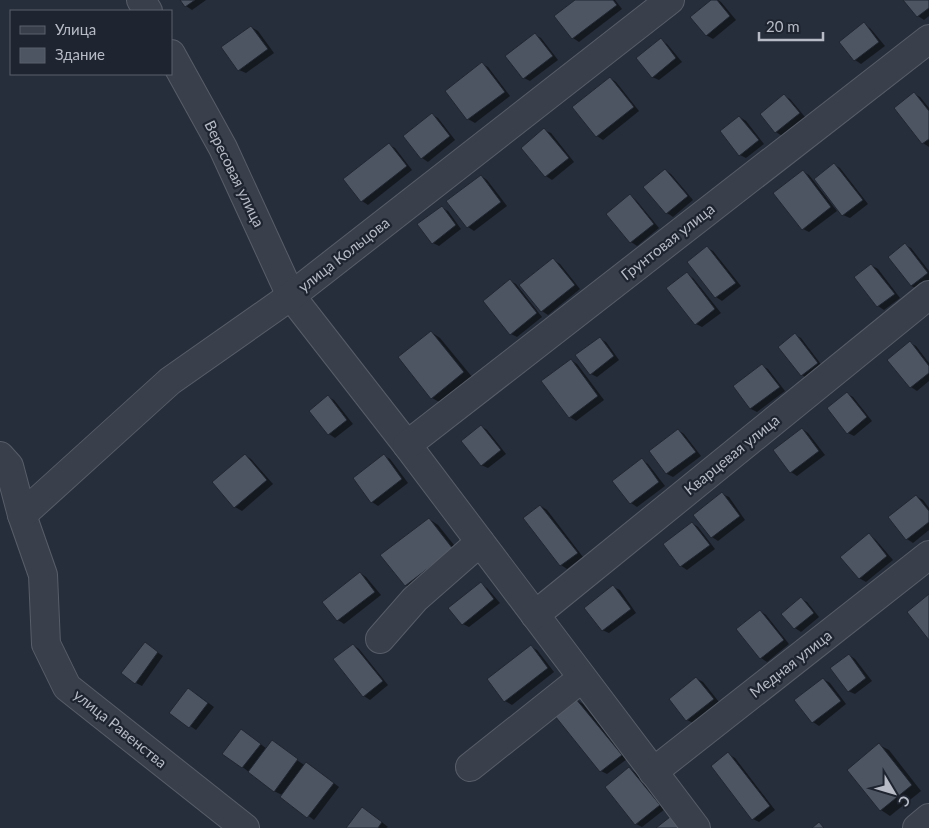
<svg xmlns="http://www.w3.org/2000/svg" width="929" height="828" font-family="Lato,sans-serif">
	<rect width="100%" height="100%" fill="#272e3b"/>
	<g fill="#0007">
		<polygon points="182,0 206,0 192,10 186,6"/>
		<polygon points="577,0 615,0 622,9 579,42 573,38"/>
		<polygon points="713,0 718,0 721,2 736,20 713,39 706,35"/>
		<polygon points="905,0 929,0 929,16 924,20 918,16"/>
		<polygon points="864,24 870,28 885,46 861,64 855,60 841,42"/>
		<polygon points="251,27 258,31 274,53 246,73 239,70"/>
		<polygon points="535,35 541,38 558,60 530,81 524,78"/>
		<polygon points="661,40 667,44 682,62 659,80 652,77"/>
		<polygon points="482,64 488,67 510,96 475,123 468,119 446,91"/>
		<polygon points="610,78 616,82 639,111 603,140 597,136"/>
		<polygon points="914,94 920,97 929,108 929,147 923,143 896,108"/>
		<polygon points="784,96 790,99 805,117 782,136 776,132"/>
		<polygon points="432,115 438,118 455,140 428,162 422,158"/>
		<polygon points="740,117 746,121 764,144 746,158 740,155"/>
		<polygon points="544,130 551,133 574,162 552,180 546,176"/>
		<polygon points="389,145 395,148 412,170 368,205 362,201"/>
		<polygon points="834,165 840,168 868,204 850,218 843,215"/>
		<polygon points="665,170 671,174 693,200 673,217 667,213"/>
		<polygon points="803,172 809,175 837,211 809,232 803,229"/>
		<polygon points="481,176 487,180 507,206 474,231 468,227 448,201"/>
		<polygon points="630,196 636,200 659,228 637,246 631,242"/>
		<polygon points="442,208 448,211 461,229 439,246 433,243"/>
		<polygon points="905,245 911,248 929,271 929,280 918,289 911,286"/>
		<polygon points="707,248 713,251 741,286 722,301 716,297 689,262"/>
		<polygon points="553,260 560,264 580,289 548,315 542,311"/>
		<polygon points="871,265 878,269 900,298 884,310 878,306 856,277"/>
		<polygon points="687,274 693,278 721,313 702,327 696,324"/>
		<polygon points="510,281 516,284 542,317 517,337 511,334"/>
		<polygon points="431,332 440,338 473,378 441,403 432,398"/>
		<polygon points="795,335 801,338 823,367 808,379 802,375"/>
		<polygon points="600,339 606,342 619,360 597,377 591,374"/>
		<polygon points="910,343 916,346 929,363 929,381 917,391 911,387"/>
		<polygon points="571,360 577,364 604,400 576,421 570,417"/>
		<polygon points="762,366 768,369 785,391 757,412 751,409 735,387"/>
		<polygon points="847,394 853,397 872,421 854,436 848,433"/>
		<polygon points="328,397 334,400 353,424 335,438 329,434 310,411"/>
		<polygon points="481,426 487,430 506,454 488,468 481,465"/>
		<polygon points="802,429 808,433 825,455 797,476 791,472 774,450"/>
		<polygon points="678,430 684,434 701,456 673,477 667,474 651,452"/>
		<polygon points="245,455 251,459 273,484 242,511 235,507 214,482"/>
		<polygon points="384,456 390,459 408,483 378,506 372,502"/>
		<polygon points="642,460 648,464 665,486 637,507 631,503"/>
		<polygon points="722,494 729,497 745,520 718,541 712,537"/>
		<polygon points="916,496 923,500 929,508 929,530 913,543 907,539"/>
		<polygon points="541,506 547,510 583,557 567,569 561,565 525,518"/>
		<polygon points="429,519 438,525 462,555 415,591 406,585"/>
		<polygon points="692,523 698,527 715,549 687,570 681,566"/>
		<polygon points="869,535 875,539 893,560 866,582 859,578"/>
		<polygon points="360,573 366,577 381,595 344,624 338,620 324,602"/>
		<polygon points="481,584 487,588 500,603 469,627 463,624"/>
		<polygon points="613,587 620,590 636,613 609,633 602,630"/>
		<polygon points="801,599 807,602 819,617 801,632 795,628"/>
		<polygon points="760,611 766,615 789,644 767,662 761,658"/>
		<polygon points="353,645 359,649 388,685 370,700 364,696"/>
		<polygon points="531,647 537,650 554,672 512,705 505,701 488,679"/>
		<polygon points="151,648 163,656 142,686 136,683"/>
		<polygon points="849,655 855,659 872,681 855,694 848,691"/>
		<polygon points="696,678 703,682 719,702 693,723 687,720"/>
		<polygon points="823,679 830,683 846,704 819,726 813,722"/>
		<polygon points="195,693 214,707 196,730 171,713"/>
		<polygon points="577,700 583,704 627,759 607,774 601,771"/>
		<polygon points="242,730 267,749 292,757 306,766 307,763 313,767 339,787 314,820 281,796 282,795 274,791 224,753"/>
		<polygon points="879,745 889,750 921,791 890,816 881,810"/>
		<polygon points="728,754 735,758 775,810 759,822 753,819"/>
		<polygon points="630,769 636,773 665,809 642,827 636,824"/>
		<polygon points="369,812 388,827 386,828 348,828"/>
	</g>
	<g fill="#4d5563" stroke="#212732">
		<polygon points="180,0 195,0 185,7"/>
		<polygon points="575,0 613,0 617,5 572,39 554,16"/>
		<polygon points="711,0 717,0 730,16 706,36 690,17"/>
		<polygon points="903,0 929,0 929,8 917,17"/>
		<polygon points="864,22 879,42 854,61 839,42"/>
		<polygon points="251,26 268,49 238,71 221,47"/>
		<polygon points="535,33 553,56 523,79 505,56"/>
		<polygon points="661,38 676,58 652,78 636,58"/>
		<polygon points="482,62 505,92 467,120 445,91"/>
		<polygon points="610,77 634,107 596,137 572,107"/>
		<polygon points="914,92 929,111 929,139 922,144 894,108"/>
		<polygon points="784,94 800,113 775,133 760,114"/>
		<polygon points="432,113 450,136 421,159 403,136"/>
		<polygon points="739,116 759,140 739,156 720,131"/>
		<polygon points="544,128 569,158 545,177 521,148"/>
		<polygon points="389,143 407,166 361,202 343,179"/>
		<polygon points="834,163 863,200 842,216 814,179"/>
		<polygon points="665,169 688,196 666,214 643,187"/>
		<polygon points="803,170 831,207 802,230 773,193"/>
		<polygon points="481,175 501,202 467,228 446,201"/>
		<polygon points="630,194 654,224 630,243 606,214"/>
		<polygon points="442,206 456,225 432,244 417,224"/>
		<polygon points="905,243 928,273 911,286 888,257"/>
		<polygon points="707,246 736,283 715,298 687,262"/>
		<polygon points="553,258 575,285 541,312 519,285"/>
		<polygon points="871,264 895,294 877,307 854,277"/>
		<polygon points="687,272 715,309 695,325 666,288"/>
		<polygon points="510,279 537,313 510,335 483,301"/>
		<polygon points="431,331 464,372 431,399 398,357"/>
		<polygon points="795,333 818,363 801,376 778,347"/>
		<polygon points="600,337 614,356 590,375 575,355"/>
		<polygon points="910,341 929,366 929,373 910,388 887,360"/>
		<polygon points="571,359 598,396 569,418 541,381"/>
		<polygon points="762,364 780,387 750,409 733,386"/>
		<polygon points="847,392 867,417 847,434 827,408"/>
		<polygon points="328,395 347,420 328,435 309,411"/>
		<polygon points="481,425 501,450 481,466 461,441"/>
		<polygon points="802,428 819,451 790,473 773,450"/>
		<polygon points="678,429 696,452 666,474 649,451"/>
		<polygon points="245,454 267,480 234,508 212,482"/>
		<polygon points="384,454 402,479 371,503 353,478"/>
		<polygon points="642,458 659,482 630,504 612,481"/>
		<polygon points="722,492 740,516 711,538 693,515"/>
		<polygon points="916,495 929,511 929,522 906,540 888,517"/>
		<polygon points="540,505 578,553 560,566 523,518"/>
		<polygon points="429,518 453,549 405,586 380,555"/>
		<polygon points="692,522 710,545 680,567 663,544"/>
		<polygon points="869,533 887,556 859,579 840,557"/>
		<polygon points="360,572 375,592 337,621 322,602"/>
		<polygon points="481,582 494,599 462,625 448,608"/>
		<polygon points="613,585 631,609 602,631 584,608"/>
		<polygon points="929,594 929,640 907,612"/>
		<polygon points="801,597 814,613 794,629 781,614"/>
		<polygon points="760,610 784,640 760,659 736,629"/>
		<polygon points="145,642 158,652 135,684 121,673"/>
		<polygon points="353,644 383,681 363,697 333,659"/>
		<polygon points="531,645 548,668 504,702 487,679"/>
		<polygon points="849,654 866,678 848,692 830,668"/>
		<polygon points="696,677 714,699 686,721 669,699"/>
		<polygon points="823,678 841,701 812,723 794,700"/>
		<polygon points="188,688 208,703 189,728 169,713"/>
		<polygon points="576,699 622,755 600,772 555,716"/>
		<polygon points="241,729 261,744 242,768 222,754"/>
		<polygon points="272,740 298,759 274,792 248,772"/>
		<polygon points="879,743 912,785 880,811 847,770"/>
		<polygon points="728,752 770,806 752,820 711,766"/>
		<polygon points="306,762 334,783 307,818 280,797"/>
		<polygon points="629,767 660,805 635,825 605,787"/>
		<polygon points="362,807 382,822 378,828 346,828"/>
		<polygon points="670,817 679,828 656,828"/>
		<polygon points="819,822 824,828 812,828"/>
	</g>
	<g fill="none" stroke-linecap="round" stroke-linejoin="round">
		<g stroke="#585e69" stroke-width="30">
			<g id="minor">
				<polyline points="141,0 148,11"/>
				<polyline points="171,54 223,148 291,296 407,445 696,828"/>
				<polyline points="407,445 929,39"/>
				<polyline points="0,456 9,466 22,515 43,575 46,644 67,687 245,828"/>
				<polyline points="22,515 170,381 291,296 670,0"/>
				<polyline points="535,615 929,295"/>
				<polyline points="380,639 415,599 480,542"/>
				<polyline points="470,767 582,678"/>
				<polyline points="653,772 929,555"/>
				<polyline points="917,828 929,818"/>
			</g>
		</g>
		<use href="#minor" stroke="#3a404b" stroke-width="28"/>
	</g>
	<g text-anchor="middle" stroke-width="4.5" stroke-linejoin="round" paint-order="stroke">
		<g font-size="15" fill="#b6bbc6" stroke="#1f2530">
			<text transform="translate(234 174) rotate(64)" y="5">Вересовая улица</text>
			<text transform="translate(668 242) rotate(-38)" y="5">Грунтовая улица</text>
			<text transform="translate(344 255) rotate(-38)" y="5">улица Кольцова</text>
			<text transform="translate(732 455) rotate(-39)" y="5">Кварцевая улица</text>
			<text transform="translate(791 664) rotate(-38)" y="5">Медная улица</text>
			<text transform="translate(120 729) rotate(39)" y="5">улица Равенства</text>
		</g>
	</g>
	<rect x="10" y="10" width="162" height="65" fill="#1f2530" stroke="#5b616c"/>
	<rect x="20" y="26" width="25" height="8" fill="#3a404b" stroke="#5b616c"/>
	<text x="55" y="35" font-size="15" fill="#b6bbc6">Улица</text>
	<rect x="20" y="48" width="25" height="15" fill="#4d5563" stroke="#5b616c"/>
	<text x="55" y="60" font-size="15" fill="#b6bbc6">Здание</text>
	<g transform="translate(894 793) rotate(128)" stroke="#1f2530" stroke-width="4" paint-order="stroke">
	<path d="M0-4L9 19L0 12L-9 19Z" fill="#b6bbc6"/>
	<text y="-8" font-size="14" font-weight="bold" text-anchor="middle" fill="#b6bbc6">С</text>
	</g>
	<path d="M759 32v8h64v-8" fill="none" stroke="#b6bbc6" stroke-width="2.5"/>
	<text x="766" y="32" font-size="15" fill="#b6bbc6" stroke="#1f2530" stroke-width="4" paint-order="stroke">20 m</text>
</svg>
